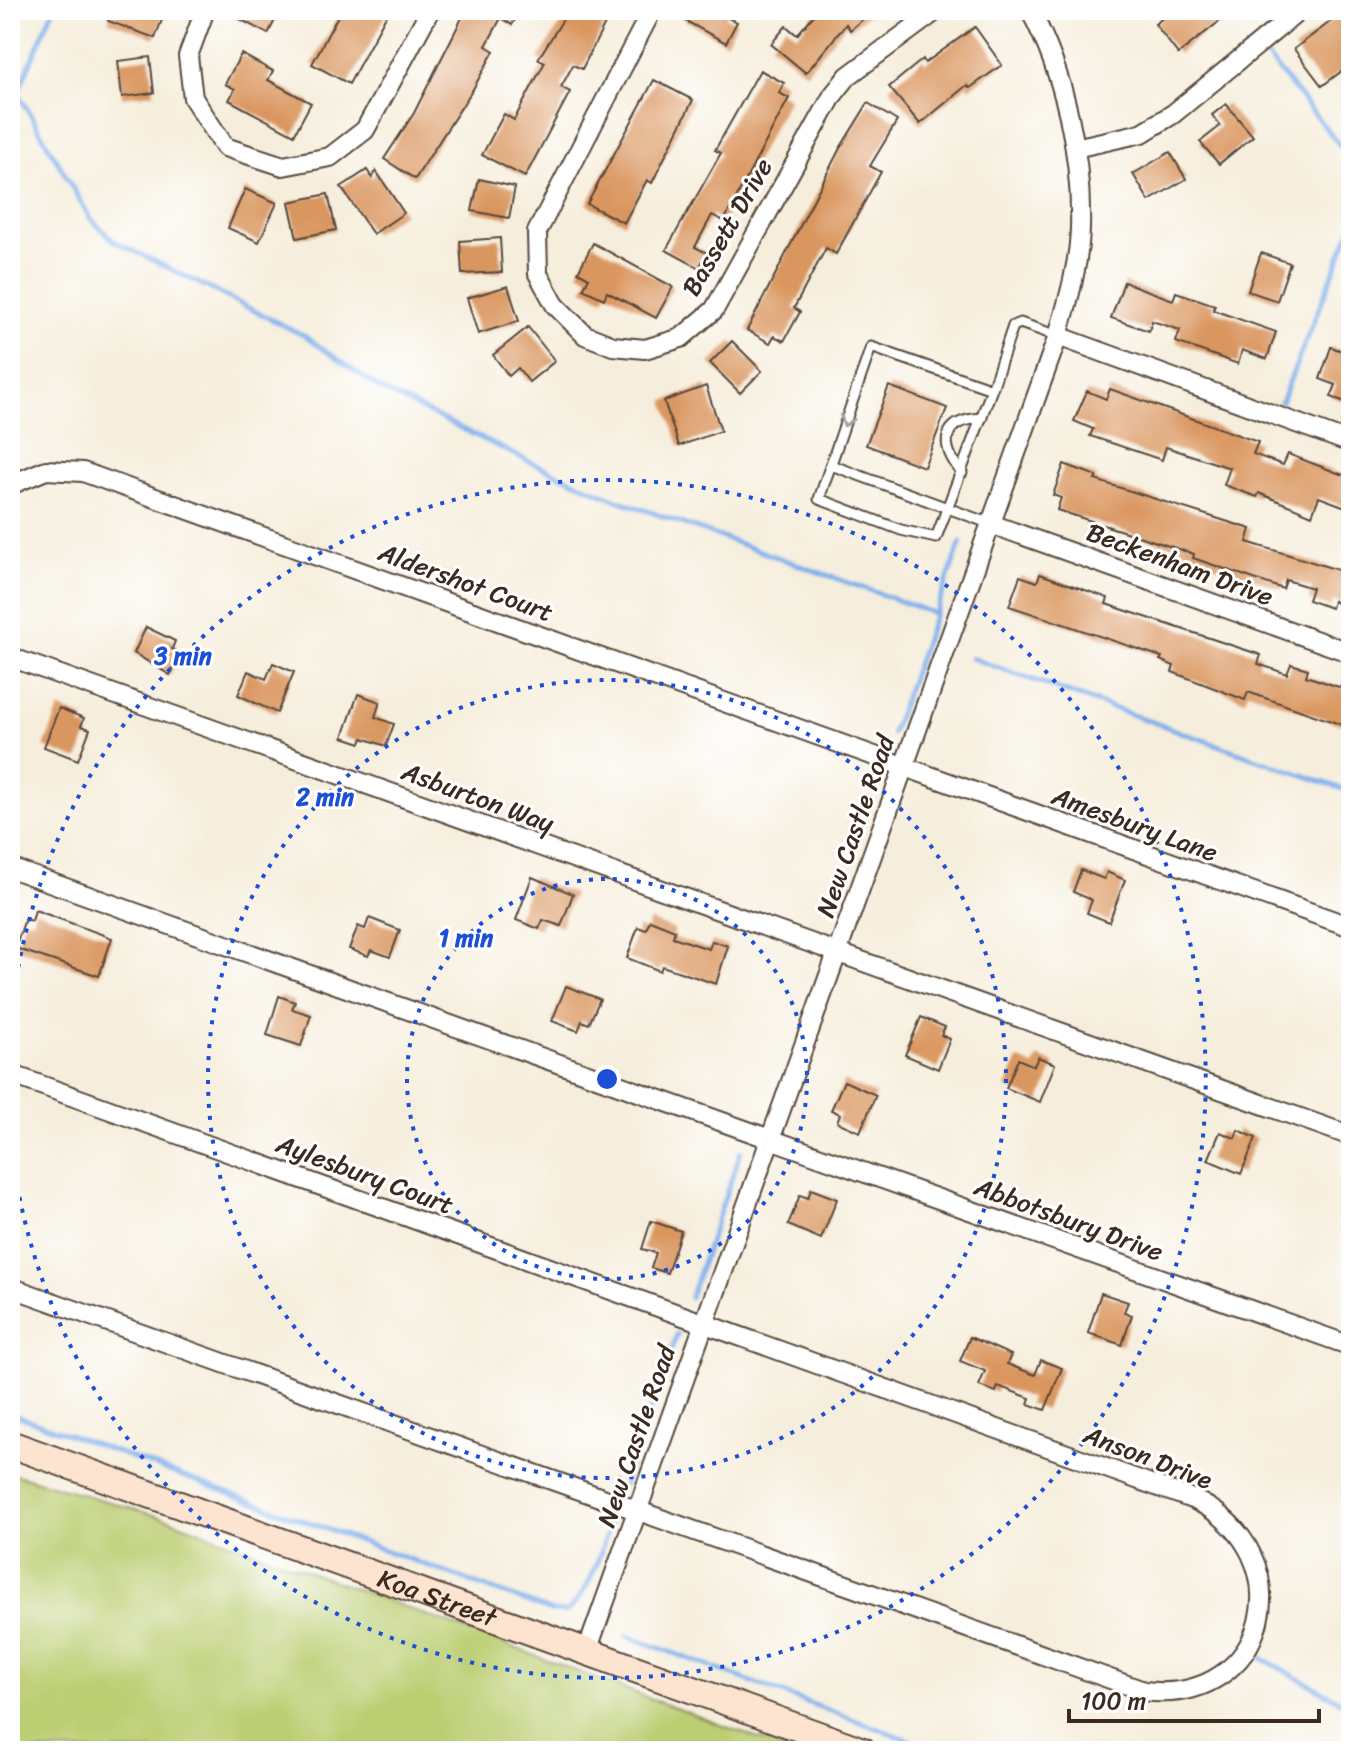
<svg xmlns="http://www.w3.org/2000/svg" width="1361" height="1761" font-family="Sriracha,sans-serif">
	<rect width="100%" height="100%" fill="#fff"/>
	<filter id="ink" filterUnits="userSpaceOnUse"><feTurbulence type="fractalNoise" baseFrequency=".0125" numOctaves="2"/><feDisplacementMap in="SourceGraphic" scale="16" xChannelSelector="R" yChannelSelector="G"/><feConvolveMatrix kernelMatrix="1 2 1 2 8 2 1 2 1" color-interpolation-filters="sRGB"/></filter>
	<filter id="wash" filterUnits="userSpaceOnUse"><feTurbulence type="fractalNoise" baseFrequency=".006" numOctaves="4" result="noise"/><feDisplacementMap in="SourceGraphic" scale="32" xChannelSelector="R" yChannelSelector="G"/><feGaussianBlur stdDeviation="1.8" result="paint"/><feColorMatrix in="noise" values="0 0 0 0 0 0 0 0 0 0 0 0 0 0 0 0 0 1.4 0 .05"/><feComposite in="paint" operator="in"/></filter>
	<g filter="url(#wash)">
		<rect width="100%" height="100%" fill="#f6eedc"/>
		<polygon fill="#bcce72" stroke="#7c7c48" stroke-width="2" points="10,1473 168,1519 791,1751 10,1751"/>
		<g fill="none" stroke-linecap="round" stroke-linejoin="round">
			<g stroke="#81b1ec" stroke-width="5">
				<polyline points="1266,55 1351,159"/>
				<polyline points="18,93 90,218 114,241 303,335 382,390 528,461 617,500 933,613"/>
				<polyline points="10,111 53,10"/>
				<polyline points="1281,402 1351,229"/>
				<polyline points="971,658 1351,792"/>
				<polyline points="892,733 961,542"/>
				<polyline points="690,1298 741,1151"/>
				<path d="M10,1413L551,1611L567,1612C593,1587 600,1553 611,1520"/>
				<polyline points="624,1485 677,1334"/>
				<polyline points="627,1636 939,1751"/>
				<polyline points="1258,1656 1351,1707"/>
			</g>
		</g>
		<g id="blocks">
			<g fill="#da965e">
				<polygon points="112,10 153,10 152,13 163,17 155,38 108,21"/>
				<polygon points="223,10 280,10 268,34"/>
				<polygon points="341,10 389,10 349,84 312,64"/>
				<polygon points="466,10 520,10 512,25 501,18 486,46 494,51 473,89 415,179 384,159 414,113"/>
				<polygon points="569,10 612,10 582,69 573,65 561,87 570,92 525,177 482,155 504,114 514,120 545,62 538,59"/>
				<polygon points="689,10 729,10 726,17 737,22 726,43 684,20"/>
				<polygon points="818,10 874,10 850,30 846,24 806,73 771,44 786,26 797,35"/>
				<polygon points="1173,10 1234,10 1178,54 1155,24"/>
				<polygon points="1346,10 1351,10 1351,64 1322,86 1294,49"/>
				<polygon points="975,27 1002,65 970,88 967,85 920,124 889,87 923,59 925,63"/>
				<polygon points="241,54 273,71 268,80 311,103 294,135 229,100 235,89 225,84"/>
				<polygon points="150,57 154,93 122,97 118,61"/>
				<polygon points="760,70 784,83 779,93 789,98 724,221 712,215 695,247 707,253 699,268 666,250 721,153 715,150"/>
				<polygon points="654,80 693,100 652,183 647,180 624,223 587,204"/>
				<polygon points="868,103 897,121 870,166 881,172 836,254 826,248 794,308 800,312 784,341 774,336 770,343 747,330 839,150"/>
				<polygon points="1226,104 1253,136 1219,164 1200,142 1220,126 1212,115"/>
				<polygon points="1170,152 1186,179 1149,201 1133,174"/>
				<polygon points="367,170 372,178 376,171 404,213 373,234 341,187"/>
				<polygon points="479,179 515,187 509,218 472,211"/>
				<polygon points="245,189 277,203 259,242 228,228"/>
				<polygon points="328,194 336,230 297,238 289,202"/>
				<polygon points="500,238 502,272 462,274 460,241"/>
				<polygon points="593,243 673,287 656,318 607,292 604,299 583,289 589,278 578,272"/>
				<polygon points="1261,253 1290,263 1277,301 1248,291"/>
				<polygon points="1124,282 1173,300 1176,292 1215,305 1213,310 1276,332 1267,359 1242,350 1238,364 1176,342 1180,330 1152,321 1149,331 1111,318"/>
				<polygon points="508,286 519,321 478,334 467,298"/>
				<polygon points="528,327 555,361 529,382 518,368 509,376 493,355"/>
				<polygon points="732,341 762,371 740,393 710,363"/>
				<polygon points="1331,347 1351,354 1351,404 1331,397 1336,385 1320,379"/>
				<polygon points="706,386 721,431 679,446 664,401"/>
				<polygon points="889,386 947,408 924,467 866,445"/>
				<polygon points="1110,389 1258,442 1253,454 1283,465 1288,454 1351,478 1351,509 1319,497 1312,515 1259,493 1257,497 1224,485 1230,468 1166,447 1162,460 1090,436 1093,429 1074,421 1087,391 1106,399"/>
				<polygon points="1064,464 1097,476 1095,480 1251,529 1247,542 1351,574 1351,609 1333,601 1331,608 1308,600 1312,588 1286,580 1283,589 1193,558 1194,554 1057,510 1061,498 1053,495"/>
				<polygon points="1040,574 1108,598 1106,604 1261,655 1258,664 1287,674 1291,664 1308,669 1306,676 1351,691 1351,709 1345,726 1248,692 1245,700 1172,672 1174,666 1160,660 1162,657 1009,606 1020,576 1037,582"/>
				<polygon points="146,627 175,641 172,649 180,653 170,675 134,653"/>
				<polygon points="273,663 294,672 277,713 238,695 248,671 266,679"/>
				<polygon points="358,694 380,702 375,717 394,724 386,746 363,738 361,743 343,737"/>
				<polygon points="59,708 84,718 81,726 90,729 78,760 44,747"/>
				<polygon points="1081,870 1104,879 1107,872 1125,880 1109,922 1087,913 1092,900 1073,892"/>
				<polygon points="532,877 573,894 561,926 543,920 539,929 516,920"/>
				<polygon points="35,910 112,938 99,976 15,948 25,919 32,921"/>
				<polygon points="369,918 400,930 390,957 371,950 368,956 349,949 358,926 365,929"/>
				<polygon points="650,920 675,930 673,937 709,949 712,941 728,946 716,984 662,966 660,971 627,958 638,927 646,930"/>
				<polygon points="566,986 600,999 589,1024 582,1021 578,1031 552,1021"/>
				<polygon points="279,996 295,1002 292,1009 311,1015 301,1046 267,1035"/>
				<polygon points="921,1017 945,1027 941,1035 950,1039 938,1069 905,1055"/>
				<polygon points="1038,1057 1055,1064 1040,1102 1006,1088 1018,1059 1034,1066"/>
				<polygon points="844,1081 876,1095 860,1132 837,1122 840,1114 831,1110"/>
				<polygon points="1238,1130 1256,1138 1241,1174 1208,1160 1220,1132 1235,1138"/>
				<polygon points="811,1189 837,1199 821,1239 788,1225 800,1195 808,1198"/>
				<polygon points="651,1221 681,1231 667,1273 651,1268 656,1253 642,1249"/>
				<polygon points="1101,1293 1128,1302 1124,1312 1132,1315 1122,1345 1088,1333"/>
				<polygon points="970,1337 1011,1355 1007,1364 1035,1375 1041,1360 1062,1368 1045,1410 1028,1404 1030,1398 998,1386 996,1392 979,1386 985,1371 960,1361"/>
			</g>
		</g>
	</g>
	<g filter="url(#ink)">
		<use href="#blocks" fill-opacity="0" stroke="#57473a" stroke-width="2"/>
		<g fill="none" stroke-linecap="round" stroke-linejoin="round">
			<g stroke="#57473a" stroke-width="13">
				<g id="service">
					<polyline points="992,389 936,538 901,530 819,499 871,347 992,389 1013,326 1020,323 1058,336"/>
					<polyline points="831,465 991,524"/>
					<path d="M962,473C939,445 941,420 982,418"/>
				</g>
			</g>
			<g stroke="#57473a" stroke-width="22">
				<g id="minor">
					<polyline points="205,10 188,56 193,98 225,147 283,166 330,157 365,130 430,10"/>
					<polyline points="652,10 537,232 538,274 555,305 585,335 613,346 645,349 681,338 714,310 833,95 848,76 937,10"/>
					<polyline points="1075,148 1142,133 1173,114 1300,10"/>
					<polyline points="1058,336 1351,443"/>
					<polyline points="10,485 46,470 83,472 1351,927"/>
					<polyline points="991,524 1351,653"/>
					<polyline points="10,657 1351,1136"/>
					<polyline points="10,868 1351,1346"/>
					<path d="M10,1074L1195,1500C1306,1554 1269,1707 1144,1691L10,1287"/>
					<path d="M587,1651L1058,336C1068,301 1079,265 1080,228C1082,155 1065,75 1030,10"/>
				</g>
			</g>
			<g stroke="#57473a" stroke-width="30">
				<g id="secondary">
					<path id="s1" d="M10,1444L863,1751"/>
				</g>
			</g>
			<use href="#service" stroke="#fff" stroke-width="9"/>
			<use href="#minor" stroke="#fff" stroke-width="18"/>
			<use href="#secondary" stroke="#fde4d1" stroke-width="26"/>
		</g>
		<defs><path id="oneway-chevron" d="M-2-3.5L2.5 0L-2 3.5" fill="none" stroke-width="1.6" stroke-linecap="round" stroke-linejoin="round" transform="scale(2)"/></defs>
		<use stroke="#a79f9a" href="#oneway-chevron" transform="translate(846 421) rotate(109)"/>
	</g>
	<g fill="none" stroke="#1d4ed8" stroke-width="4" stroke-dasharray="4 8">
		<circle cx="607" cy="1079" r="200"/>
		<circle cx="607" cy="1079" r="399"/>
		<path d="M10 1027A599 599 0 1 1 10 1131"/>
	</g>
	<g text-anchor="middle" stroke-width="6" stroke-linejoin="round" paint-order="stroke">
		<g font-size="26" fill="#3b2a1e" stroke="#fff">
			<text transform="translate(727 227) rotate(-60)" y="9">Bassett Drive</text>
			<text transform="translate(1180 564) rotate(20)" y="9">Beckenham Drive</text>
			<text transform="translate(466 582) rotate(20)" y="9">Aldershot Court</text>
			<text transform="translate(478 797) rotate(20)" y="9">Asburton Way</text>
			<text transform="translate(1135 824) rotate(20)" y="9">Amesbury Lane</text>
			<text transform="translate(855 826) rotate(-71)" y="9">New Castle Road</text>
			<text transform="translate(365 1174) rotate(20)" y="9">Aylesbury Court</text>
			<text transform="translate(1069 1219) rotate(20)" y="9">Abbotsbury Drive</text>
			<text transform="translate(636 1436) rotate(-71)" y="9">New Castle Road</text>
			<text transform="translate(1148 1457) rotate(21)" y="9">Anson Drive</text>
			<text dy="9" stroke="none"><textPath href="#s1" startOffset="454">Koa Street</textPath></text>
		</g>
	</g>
	<circle cx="607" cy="1079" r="12" fill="#1d4ed8" stroke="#fff" stroke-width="4"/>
	<g font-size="24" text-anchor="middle" font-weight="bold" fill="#1d4ed8" stroke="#fff" stroke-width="6" stroke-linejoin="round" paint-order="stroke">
		<text x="183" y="664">3 min</text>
		<text x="325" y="805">2 min</text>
		<text x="466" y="946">1 min</text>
	</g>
	<rect width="1361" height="1761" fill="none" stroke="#fff" stroke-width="40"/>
	<path d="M1069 1709v12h250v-12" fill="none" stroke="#3b2a1e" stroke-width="4"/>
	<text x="1081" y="1709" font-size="24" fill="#3b2a1e" stroke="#ffffff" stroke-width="6" paint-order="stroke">100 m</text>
</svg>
